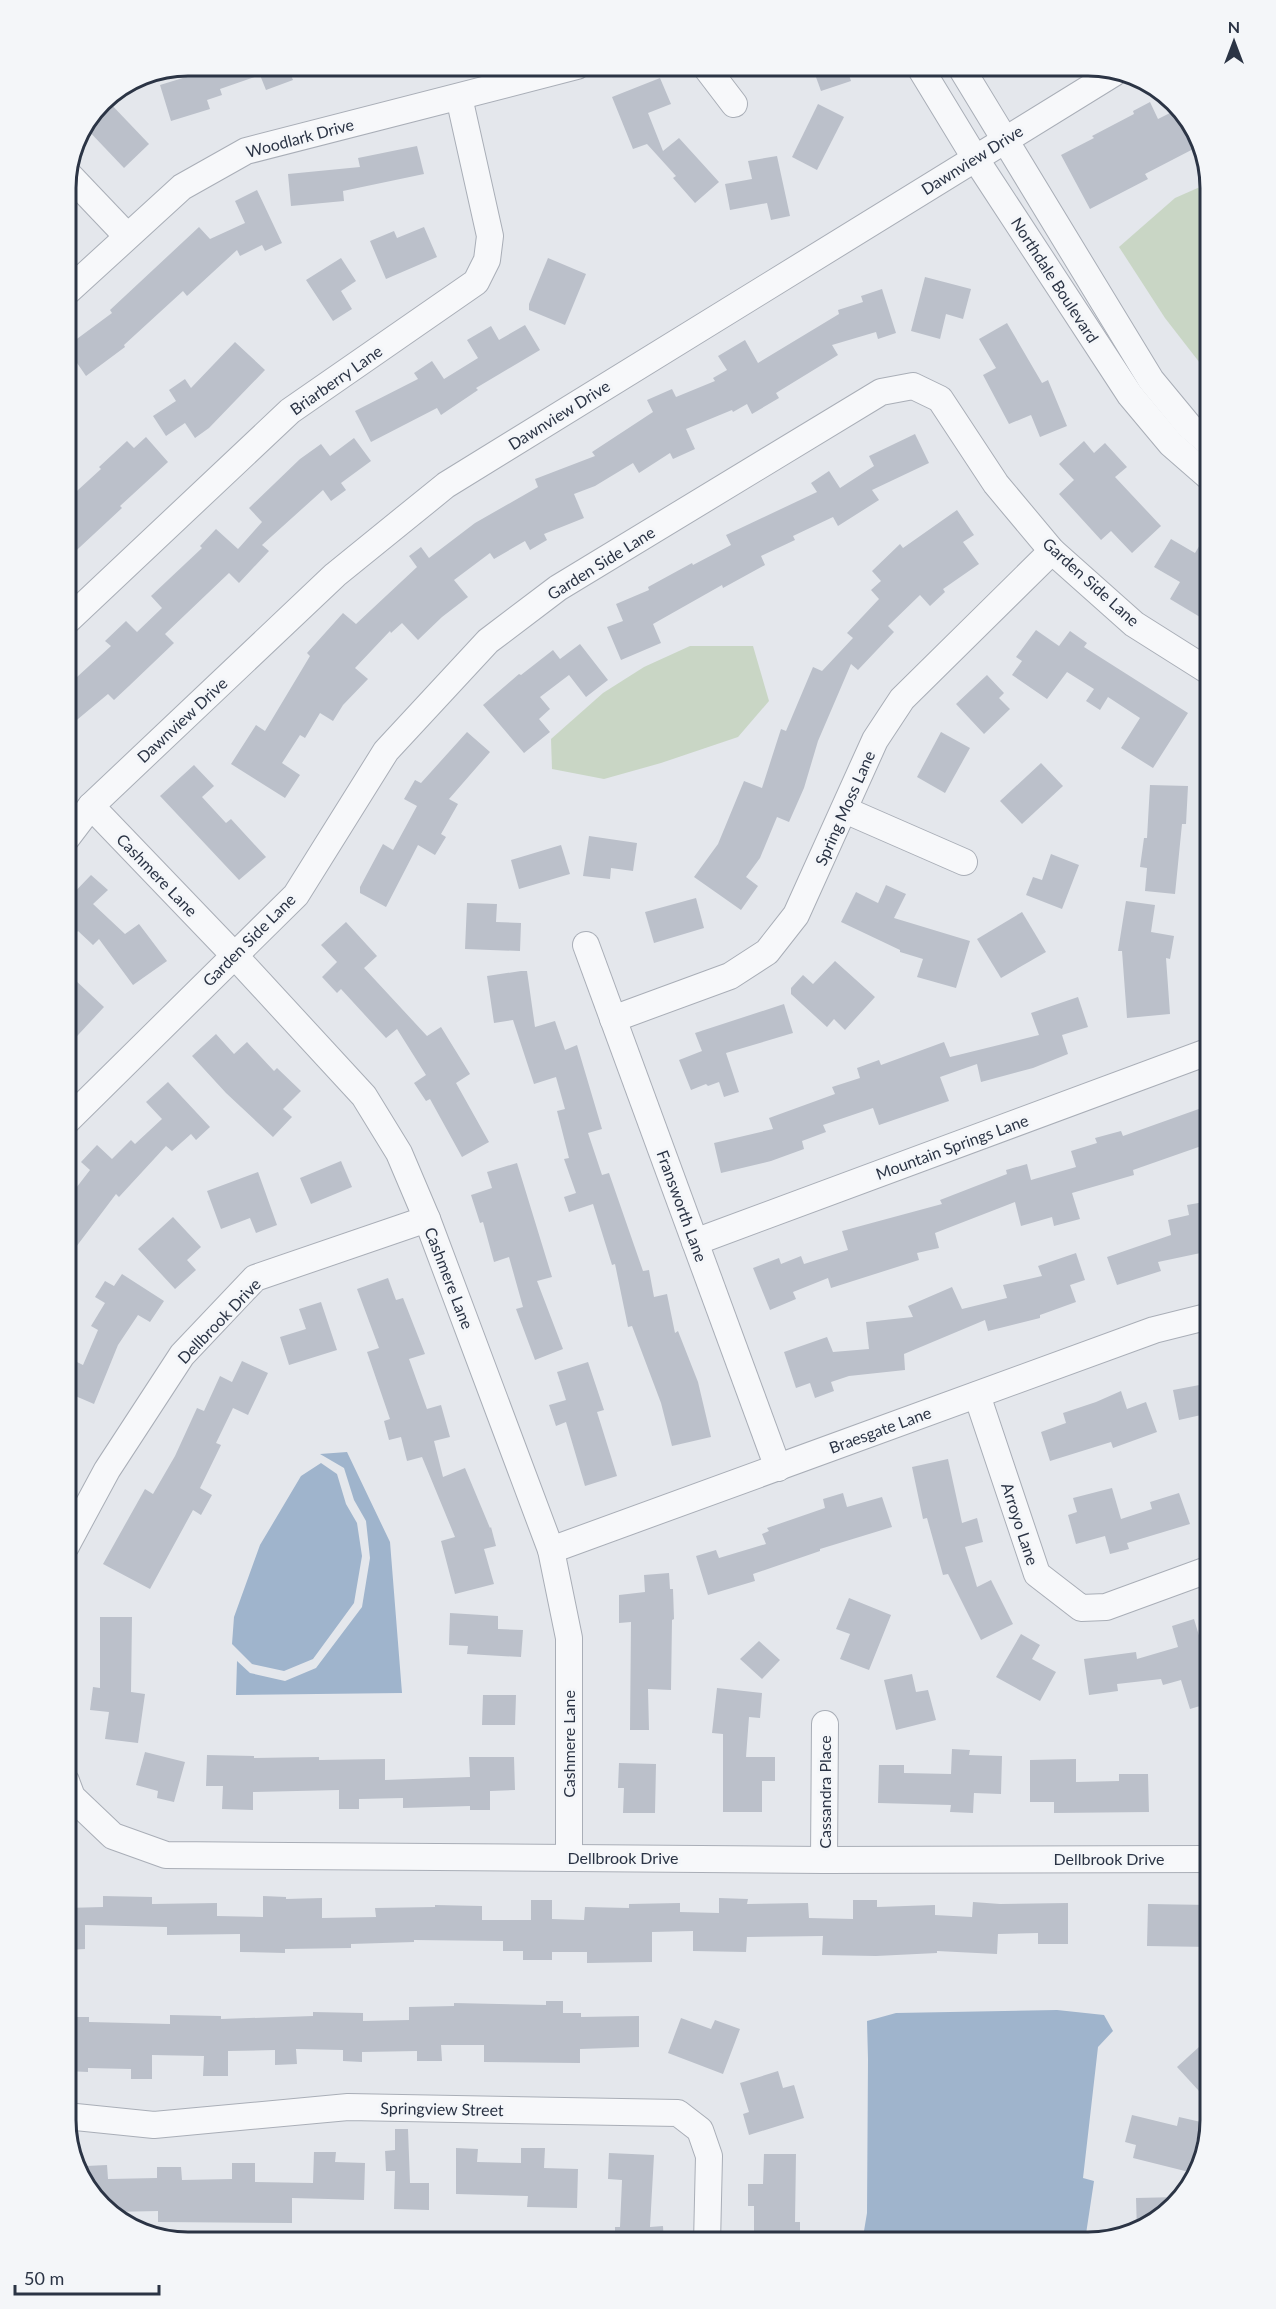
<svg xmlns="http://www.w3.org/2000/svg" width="1276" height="2309" font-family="Lato,sans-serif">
	<rect width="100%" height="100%" fill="#e4e7ec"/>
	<g fill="#c9d6c5">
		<polygon points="1209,183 1210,189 1210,376 1165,318 1119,247 1175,198"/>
		<polygon points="690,646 753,646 769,701 738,737 661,763 604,779 552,769 551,739 603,693 644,667"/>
	</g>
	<g fill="#9fb4cc">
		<polygon points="347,1452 390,1542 402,1693 236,1695 237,1661 250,1673 285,1681 316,1668 362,1607 370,1558 366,1521 354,1500 344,1468 320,1454"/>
		<polygon points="321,1463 337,1474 346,1504 357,1523 362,1556 354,1603 313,1659 284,1671 252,1664 232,1644 234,1617 260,1545 301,1476"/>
		<polygon points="1057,2010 1104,2015 1113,2031 1098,2047 1083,2178 1094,2181 1086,2234 1096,2241 1087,2243 862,2243 867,2213 868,2059 867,2021 896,2013"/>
	</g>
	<g fill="#bbc0ca">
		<polygon points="222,66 287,66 293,80 266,90 260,75 220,89 222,95 207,100 210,109 171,121 160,85"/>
		<polygon points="812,66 846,66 851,81 821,91"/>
		<polygon points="660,78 671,104 648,113 663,151 679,138 719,182 695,203 673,178 676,176 647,144 633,149 612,97"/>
		<polygon points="107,100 149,144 124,168 85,127 98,108"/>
		<polygon points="1150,102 1158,119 1176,110 1201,145 1145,174 1148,179 1090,209 1061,155 1094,138 1092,136 1134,114 1133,111"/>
		<polygon points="818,104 844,117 817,170 792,157"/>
		<polygon points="417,146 424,174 343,191 344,201 291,206 288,174 360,167 358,158"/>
		<polygon points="777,156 790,216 771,220 767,203 730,210 725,184 752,179 748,161"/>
		<polygon points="257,190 282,243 265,251 262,245 240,256 237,250 187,296 183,291 124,345 125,347 86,376 66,347 112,313 110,310 199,227 210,239 245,223 235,201"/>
		<polygon points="424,227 437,257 386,279 370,241 394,231 397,238"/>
		<polygon points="341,258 356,281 341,291 352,309 333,321 306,280"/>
		<polygon points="548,258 586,274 565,325 529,310 529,304"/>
		<polygon points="925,277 971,289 963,319 946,314 940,339 911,331"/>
		<polygon points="882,289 896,333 878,339 876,332 832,345 838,355 776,393 779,398 752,414 747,404 733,412 732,410 686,429 695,449 673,459 670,453 639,473 633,463 595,486 574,494 584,518 544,534 547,540 530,550 525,541 494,559 490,553 454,580 468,597 442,617 418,640 402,623 391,633 390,631 355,668 368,679 343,705 333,721 320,713 305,738 300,735 282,763 300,775 285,798 231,764 256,725 265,731 310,656 307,653 343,613 356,624 417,567 409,556 421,547 429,558 475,523 538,487 535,479 595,456 592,452 653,412 647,400 672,389 676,397 715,381 713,378 727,370 718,356 745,340 758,363 839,314 838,310 863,302 861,296"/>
		<polygon points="1007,323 1042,383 1048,380 1067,426 1040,437 1031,415 1009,424 983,375 996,368 979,339"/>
		<polygon points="525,325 540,350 476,388 478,390 441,415 437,408 371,442 355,411 418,379 414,373 432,361 444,379 478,358 467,340 491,326 499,340"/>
		<polygon points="235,342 265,370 209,428 195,438 185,423 166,436 153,416 176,401 169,390 185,379 191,388"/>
		<polygon points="915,434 929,463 872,490 879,500 838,526 833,517 793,536 795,540 761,556 765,565 723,588 722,585 653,624 661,643 621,660 607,627 623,621 616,604 649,590 648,587 692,563 693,565 731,545 726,535 817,492 811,483 829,471 840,488 874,466 869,456"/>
		<polygon points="146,437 168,462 120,506 122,508 66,560 66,501 101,469 99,467 127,441 134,448"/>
		<polygon points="354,438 371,461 341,483 346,490 331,501 323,490 262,545 269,551 239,583 229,573 165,634 174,643 129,686 114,700 108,694 66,729 66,687 111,646 105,641 126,621 137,632 162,608 151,596 202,548 200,546 216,529 238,549 262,522 249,508 300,459 321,444 330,456"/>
		<polygon points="1084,441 1094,453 1105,443 1127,467 1115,477 1161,526 1132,553 1111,531 1101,540 1059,494 1074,480 1059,464"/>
		<polygon points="957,510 974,535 963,542 979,564 943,589 945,592 930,606 920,595 888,626 894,632 858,670 851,664 818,741 804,788 789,822 777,817 760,858 746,877 758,886 741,910 694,877 718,844 744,781 762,788 781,729 786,731 813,667 822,671 853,638 847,633 879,599 871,590 881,581 872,571 900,544 903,548"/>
		<polygon points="1210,528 1210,623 1170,599 1180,582 1154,567 1171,539 1195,553"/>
		<polygon points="1036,630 1059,646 1070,631 1087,643 1084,647 1188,713 1153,768 1121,748 1140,718 1108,697 1100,710 1086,701 1094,689 1067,672 1047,699 1012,675 1022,661 1016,657"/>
		<polygon points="580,644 608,680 586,697 569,675 540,697 550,709 539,719 550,732 524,753 483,705 519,674 521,675 553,650 560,659"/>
		<polygon points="987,675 1004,693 999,698 1010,709 984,734 956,704"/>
		<polygon points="467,732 490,752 449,799 458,804 441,834 446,837 435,855 418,845 386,907 360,893 360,887 383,844 393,850 417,806 404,799 415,780 421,783"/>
		<polygon points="941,732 970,748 945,793 917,777"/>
		<polygon points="1041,763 1063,786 1022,824 1000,801"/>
		<polygon points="194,765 214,786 202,797 226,823 231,819 266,857 239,880 160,796"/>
		<polygon points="1150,785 1188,786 1186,824 1182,824 1175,894 1145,891 1147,868 1140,867 1144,838 1147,838"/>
		<polygon points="589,836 637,843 633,871 611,868 610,879 583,876"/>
		<polygon points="561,845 570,874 519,889 511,860"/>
		<polygon points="1051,854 1079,865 1062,909 1026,895 1033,877 1042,880"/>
		<polygon points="91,875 108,890 93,904 125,934 139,924 167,961 133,985 99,939 93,945 78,931 66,944 66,901"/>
		<polygon points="886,885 906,894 894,918 970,941 956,988 917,977 923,959 900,952 900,950 841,922 856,892 878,903"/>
		<polygon points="696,898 704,928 654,943 645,912"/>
		<polygon points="1126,901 1155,905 1151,932 1174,936 1170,959 1166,958 1170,1014 1127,1018 1122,951 1118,951"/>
		<polygon points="467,903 497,904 496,922 521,923 520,951 465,949"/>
		<polygon points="1022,912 1046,952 1001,978 977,939"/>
		<polygon points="346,922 377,956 364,968 427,1036 441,1027 470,1074 456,1083 489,1142 462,1157 430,1099 426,1101 414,1083 426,1075 397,1029 386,1038 341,989 337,993 322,977 337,962 321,945"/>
		<polygon points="835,961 875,997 845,1030 834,1019 827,1027 791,994 791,988 803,975 813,984"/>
		<polygon points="521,971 527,971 535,1027 555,1021 565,1050 577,1045 602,1129 588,1133 602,1175 609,1173 643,1271 649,1270 654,1297 667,1294 675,1333 678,1331 698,1382 711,1437 672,1446 661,1403 632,1326 628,1327 615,1264 612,1265 593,1204 569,1212 564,1197 576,1193 564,1159 569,1158 557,1111 565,1109 556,1077 534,1084 513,1020 494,1023 487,976"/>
		<polygon points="74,979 104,1007 66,1048 66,987"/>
		<polygon points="1078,997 1088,1027 1062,1035 1068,1054 1033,1068 981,1082 977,1064 940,1077 949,1101 879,1125 873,1108 823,1125 826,1132 802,1141 804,1149 771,1161 721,1173 714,1143 773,1129 769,1118 835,1094 832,1087 860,1078 857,1068 879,1060 881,1065 944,1042 950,1057 1039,1035 1031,1013"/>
		<polygon points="784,1004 793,1033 726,1053 739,1092 724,1097 719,1082 708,1086 706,1084 691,1090 679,1060 702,1051 695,1033"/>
		<polygon points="216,1034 234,1054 247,1042 274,1071 277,1068 301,1091 283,1109 292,1117 273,1137 226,1093 192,1056"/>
		<polygon points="168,1082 210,1127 196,1140 191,1134 172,1151 166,1146 119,1197 116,1194 76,1247 66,1239 66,1201 90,1170 81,1162 97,1145 112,1159 131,1140 135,1144 162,1119 146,1102"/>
		<polygon points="1210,1105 1210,1143 1133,1170 1134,1175 1072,1193 1080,1219 1054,1226 1052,1217 1021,1226 1015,1202 935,1233 939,1248 917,1253 919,1260 831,1288 828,1278 793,1292 796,1299 770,1310 753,1268 779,1258 781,1264 801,1256 804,1264 848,1250 842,1231 942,1204 940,1200 1007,1174 1006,1170 1027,1164 1031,1180 1076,1167 1071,1151 1097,1143 1095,1138 1121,1131 1123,1136"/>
		<polygon points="341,1161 352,1187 311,1204 300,1178"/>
		<polygon points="517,1163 552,1277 537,1281 563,1349 535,1360 516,1309 523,1307 509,1257 494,1262 483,1222 480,1223 471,1195 492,1188 487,1172"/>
		<polygon points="258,1172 277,1225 256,1233 250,1218 221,1229 207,1191"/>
		<polygon points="1210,1201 1210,1251 1158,1262 1161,1271 1117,1285 1107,1257 1171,1235 1168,1220 1189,1215 1187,1205"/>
		<polygon points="173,1217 201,1247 187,1260 196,1270 175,1289 138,1249"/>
		<polygon points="1076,1253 1085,1280 1070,1285 1076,1302 1040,1315 1040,1318 988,1331 985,1320 904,1354 905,1370 849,1376 831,1382 834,1391 815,1398 810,1383 796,1388 784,1352 827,1337 833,1352 869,1349 866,1322 913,1317 908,1306 952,1287 962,1309 1007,1298 1003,1285 1042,1276 1038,1266"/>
		<polygon points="122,1274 164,1301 150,1322 138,1315 118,1345 94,1404 66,1392 66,1388 77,1362 83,1365 98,1330 91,1326 105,1303 95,1297 105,1281 114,1286"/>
		<polygon points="388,1278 396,1300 403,1298 425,1354 409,1359 427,1409 441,1405 450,1437 434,1441 443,1477 465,1468 490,1528 491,1527 496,1546 484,1549 494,1584 455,1594 441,1541 455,1537 422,1457 407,1461 401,1437 389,1440 384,1421 390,1419 367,1352 379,1348 357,1289"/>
		<polygon points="321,1302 337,1350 289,1365 280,1337 306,1329 299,1309"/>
		<polygon points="242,1361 268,1373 248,1415 233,1408 216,1443 221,1445 200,1488 212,1495 201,1515 193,1510 150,1589 103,1564 145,1489 153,1494 175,1456 197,1408 204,1411 220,1376 232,1382"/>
		<polygon points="588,1362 604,1410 597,1412 617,1476 585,1486 566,1422 556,1426 549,1405 566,1400 557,1372"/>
		<polygon points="1210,1383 1210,1413 1179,1420 1173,1390"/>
		<polygon points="1121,1391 1127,1409 1146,1402 1157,1432 1113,1448 1111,1442 1050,1461 1041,1432 1066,1423 1063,1413 1096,1402"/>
		<polygon points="948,1459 962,1523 977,1518 983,1542 965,1547 977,1587 991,1580 1013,1624 981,1640 948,1574 943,1575 927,1518 923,1519 912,1467"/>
		<polygon points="1112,1488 1121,1519 1152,1509 1150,1502 1179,1493 1190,1524 1127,1543 1129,1549 1110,1554 1105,1536 1076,1544 1068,1515 1077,1512 1073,1498"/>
		<polygon points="843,1493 847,1507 882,1497 892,1527 820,1549 820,1551 753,1574 755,1581 708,1595 696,1556 716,1550 719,1558 766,1544 762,1534 769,1531 767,1528 825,1508 823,1499"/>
		<polygon points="669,1573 670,1589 673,1589 674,1619 672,1620 671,1690 648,1689 649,1730 630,1730 631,1622 619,1623 619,1595 645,1592 644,1575"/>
		<polygon points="849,1598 891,1615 869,1670 840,1659 850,1634 836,1629"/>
		<polygon points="450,1613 498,1616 498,1629 523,1630 521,1657 467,1654 468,1646 449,1645"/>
		<polygon points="100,1617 132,1617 131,1692 145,1694 138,1743 105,1739 109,1712 90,1710 93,1687 100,1688"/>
		<polygon points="1194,1619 1210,1672 1210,1703 1190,1709 1181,1680 1163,1685 1161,1679 1117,1684 1118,1691 1089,1695 1084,1659 1136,1652 1137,1659 1178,1647 1172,1626"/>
		<polygon points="1021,1634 1040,1645 1032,1659 1056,1672 1040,1701 996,1677"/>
		<polygon points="759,1641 780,1660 762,1679 740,1659"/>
		<polygon points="912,1674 916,1692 928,1690 936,1720 896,1730 884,1680"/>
		<polygon points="717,1688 762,1693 760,1718 749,1717 746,1757 775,1757 775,1781 762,1781 762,1812 723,1812 723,1734 712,1733"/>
		<polygon points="483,1695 516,1695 515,1725 482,1725"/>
		<polygon points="952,1749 970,1750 969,1755 1002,1756 1001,1794 974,1793 973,1813 950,1812 951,1805 878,1803 879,1765 904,1765 904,1773 951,1774"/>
		<polygon points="145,1752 185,1762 174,1802 157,1798 158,1791 136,1785"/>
		<polygon points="207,1755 254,1756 254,1758 319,1757 319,1760 385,1759 385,1780 470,1777 469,1757 514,1757 515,1790 490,1791 490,1810 470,1810 470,1806 403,1808 403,1798 359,1799 359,1809 339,1809 339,1790 253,1792 253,1810 222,1809 223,1786 206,1786"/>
		<polygon points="1076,1759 1076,1782 1119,1781 1119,1774 1148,1774 1149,1812 1054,1813 1054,1802 1030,1802 1030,1760"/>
		<polygon points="619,1763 656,1764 655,1813 623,1813 624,1788 618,1788"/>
		<polygon points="103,1896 152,1897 152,1904 217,1903 217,1916 263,1917 263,1896 286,1897 286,1899 322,1898 322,1918 376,1917 375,1908 435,1907 435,1905 482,1906 482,1920 531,1920 531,1900 552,1900 552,1919 584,1920 585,1907 629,1908 629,1904 680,1903 680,1912 719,1913 719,1898 748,1899 747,1904 808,1903 809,1918 853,1919 853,1900 877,1900 877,1907 935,1905 935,1915 972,1917 973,1902 1000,1904 1068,1903 1068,1944 1038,1944 1038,1933 998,1934 997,1954 937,1951 937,1953 876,1956 822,1955 823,1936 747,1937 746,1952 693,1951 693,1931 652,1932 652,1962 587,1963 587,1952 552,1952 552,1960 523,1960 523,1951 503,1951 503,1941 414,1940 414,1942 351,1944 351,1948 285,1949 285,1953 240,1952 240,1934 167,1935 167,1927 85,1925 85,1949 66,1950 66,1908 103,1907"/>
		<polygon points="1148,1904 1210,1905 1210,1947 1147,1946"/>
		<polygon points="546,2001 563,2001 563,2013 581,2013 581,2017 639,2016 639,2047 580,2049 580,2063 484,2062 484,2045 441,2045 442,2061 417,2061 417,2051 362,2052 362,2062 343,2061 343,2050 296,2049 297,2064 275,2065 275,2050 228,2051 228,2076 203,2076 204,2056 152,2055 152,2079 131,2079 131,2069 88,2068 88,2072 66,2071 66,2017 89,2017 89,2022 170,2024 170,2015 221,2016 221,2019 313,2016 313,2012 363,2013 363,2021 409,2020 409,2007 454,2006 454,2003 546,2005"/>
		<polygon points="681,2018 711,2029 715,2020 740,2029 723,2074 668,2053"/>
		<polygon points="1210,2037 1210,2103 1177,2067"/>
		<polygon points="778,2071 783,2088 794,2085 804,2118 749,2135 743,2114 749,2112 740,2083"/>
		<polygon points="1132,2115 1177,2126 1179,2117 1201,2122 1189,2172 1133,2158 1136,2145 1125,2142"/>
		<polygon points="395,2129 408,2129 410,2183 429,2183 429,2210 394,2209 395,2171 386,2171 385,2151 395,2150"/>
		<polygon points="456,2148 478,2149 477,2162 521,2163 521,2148 545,2148 544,2168 578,2169 577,2208 527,2207 528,2196 456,2194"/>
		<polygon points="314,2152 336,2152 335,2162 365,2163 364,2200 292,2198 292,2223 158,2222 158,2211 112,2212 86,2180 86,2166 107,2165 108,2179 157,2178 157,2167 181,2167 182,2180 232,2179 232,2163 255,2163 255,2182 313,2183"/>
		<polygon points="609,2153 654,2155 650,2227 663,2226 664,2243 615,2243 615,2227 620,2227 622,2180 608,2179"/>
		<polygon points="764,2154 796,2154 795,2222 800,2222 800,2243 754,2243 754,2206 748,2206 748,2184 763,2184"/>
		<polygon points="1179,2197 1160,2212 1137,2232 1136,2198"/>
	</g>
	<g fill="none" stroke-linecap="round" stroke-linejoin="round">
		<g stroke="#a9aeb7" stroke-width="28">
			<g id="minor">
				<polyline points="705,66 734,104"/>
				<polyline points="919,66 975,158 1130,395 1171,444 1210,478"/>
				<polyline points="960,66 1151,380 1189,426 1210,444"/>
				<polyline points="68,174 127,236"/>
				<polyline points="66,293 182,187 246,151 577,66"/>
				<polyline points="66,622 290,411 476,282 487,260 490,236 459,97"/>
				<polyline points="91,806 234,955 364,1096 399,1153 427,1219 551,1550 569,1638 569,1858"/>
				<polyline points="845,810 964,862"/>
				<polyline points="66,839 91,806 335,575 446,485 1114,73"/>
				<polyline points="586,945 778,1468"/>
				<polyline points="613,1019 730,976 767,952 796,915 875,740 902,699 1052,551"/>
				<polyline points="66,1122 296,895 386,751 488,641 558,588 881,392 913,386 940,399 996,484 1052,551 1134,624 1210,672"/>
				<polyline points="695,1242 1210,1051"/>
				<polyline points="977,1395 1037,1574 1081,1608 1106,1607 1210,1569"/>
				<polyline points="66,1546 107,1470 182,1355 255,1278 427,1219"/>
				<polyline points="551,1550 1154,1330 1210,1316"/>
				<polyline points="66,1781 72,1797 113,1836 166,1855 824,1860 1210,1859"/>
				<polyline points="824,1860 825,1724"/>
				<polyline points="66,2116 154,2125 348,2107 678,2113 700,2130 709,2156 707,2243"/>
			</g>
		</g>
		<use href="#minor" stroke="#f7f8fa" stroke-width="26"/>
	</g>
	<g text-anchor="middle" stroke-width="6" stroke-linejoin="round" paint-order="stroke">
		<g font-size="16" fill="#2b3445" stroke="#f4f6f9">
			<text transform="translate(300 138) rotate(-15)" y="6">Woodlark Drive</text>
			<text transform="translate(972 160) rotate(-32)" y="6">Dawnview Drive</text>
			<text transform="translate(1055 280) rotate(57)" y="6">Northdale Boulevard</text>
			<text transform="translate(336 380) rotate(-35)" y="6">Briarberry Lane</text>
			<text transform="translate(559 415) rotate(-32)" y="6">Dawnview Drive</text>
			<text transform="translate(601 563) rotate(-32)" y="6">Garden Side Lane</text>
			<text transform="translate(1091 582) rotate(42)" y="6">Garden Side Lane</text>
			<text transform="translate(182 720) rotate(-43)" y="6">Dawnview Drive</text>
			<text transform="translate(845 808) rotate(-66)" y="6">Spring Moss Lane</text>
			<text transform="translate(157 875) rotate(46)" y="6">Cashmere Lane</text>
			<text transform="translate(249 940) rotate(-45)" y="6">Garden Side Lane</text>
			<text transform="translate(952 1147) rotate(-20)" y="6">Mountain Springs Lane</text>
			<text transform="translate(682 1206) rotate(70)" y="6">Fransworth Lane</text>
			<text transform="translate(449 1278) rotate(69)" y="6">Cashmere Lane</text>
			<text transform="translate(219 1321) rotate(-46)" y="6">Dellbrook Drive</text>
			<text transform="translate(880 1430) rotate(-20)" y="6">Braesgate Lane</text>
			<text transform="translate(1020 1524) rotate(72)" y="6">Arroyo Lane</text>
			<text transform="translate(569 1744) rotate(-90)" y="6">Cashmere Lane</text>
			<text transform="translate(825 1792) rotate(-90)" y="6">Cassandra Place</text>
			<text x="623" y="1864">Dellbrook Drive</text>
			<text x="1109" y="1865">Dellbrook Drive</text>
			<text transform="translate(442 2109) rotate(1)" y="6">Springview Street</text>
		</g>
	</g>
	<path d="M0 0H1276V2309H0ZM188 76H1088A112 112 0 0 1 1200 188V2120A112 112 0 0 1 1088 2232H188A112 112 0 0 1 76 2120V188A112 112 0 0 1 188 76Z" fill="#f4f6f9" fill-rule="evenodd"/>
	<path fill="none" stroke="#2b3445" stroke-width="3" d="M188 76H1088A112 112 0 0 1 1200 188V2120A112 112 0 0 1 1088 2232H188A112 112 0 0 1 76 2120V188A112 112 0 0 1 188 76Z"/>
	<g transform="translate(1234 42)" stroke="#f4f6f9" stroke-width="4.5" paint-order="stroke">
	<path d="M0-4.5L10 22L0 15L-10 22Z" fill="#2b3445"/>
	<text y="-9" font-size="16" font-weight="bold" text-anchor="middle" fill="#2b3445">N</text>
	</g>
	<path d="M15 2285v9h144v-9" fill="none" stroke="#2b3445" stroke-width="3"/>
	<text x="24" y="2285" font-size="18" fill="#2b3445" stroke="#f4f6f9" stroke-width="4.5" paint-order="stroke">50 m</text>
</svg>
